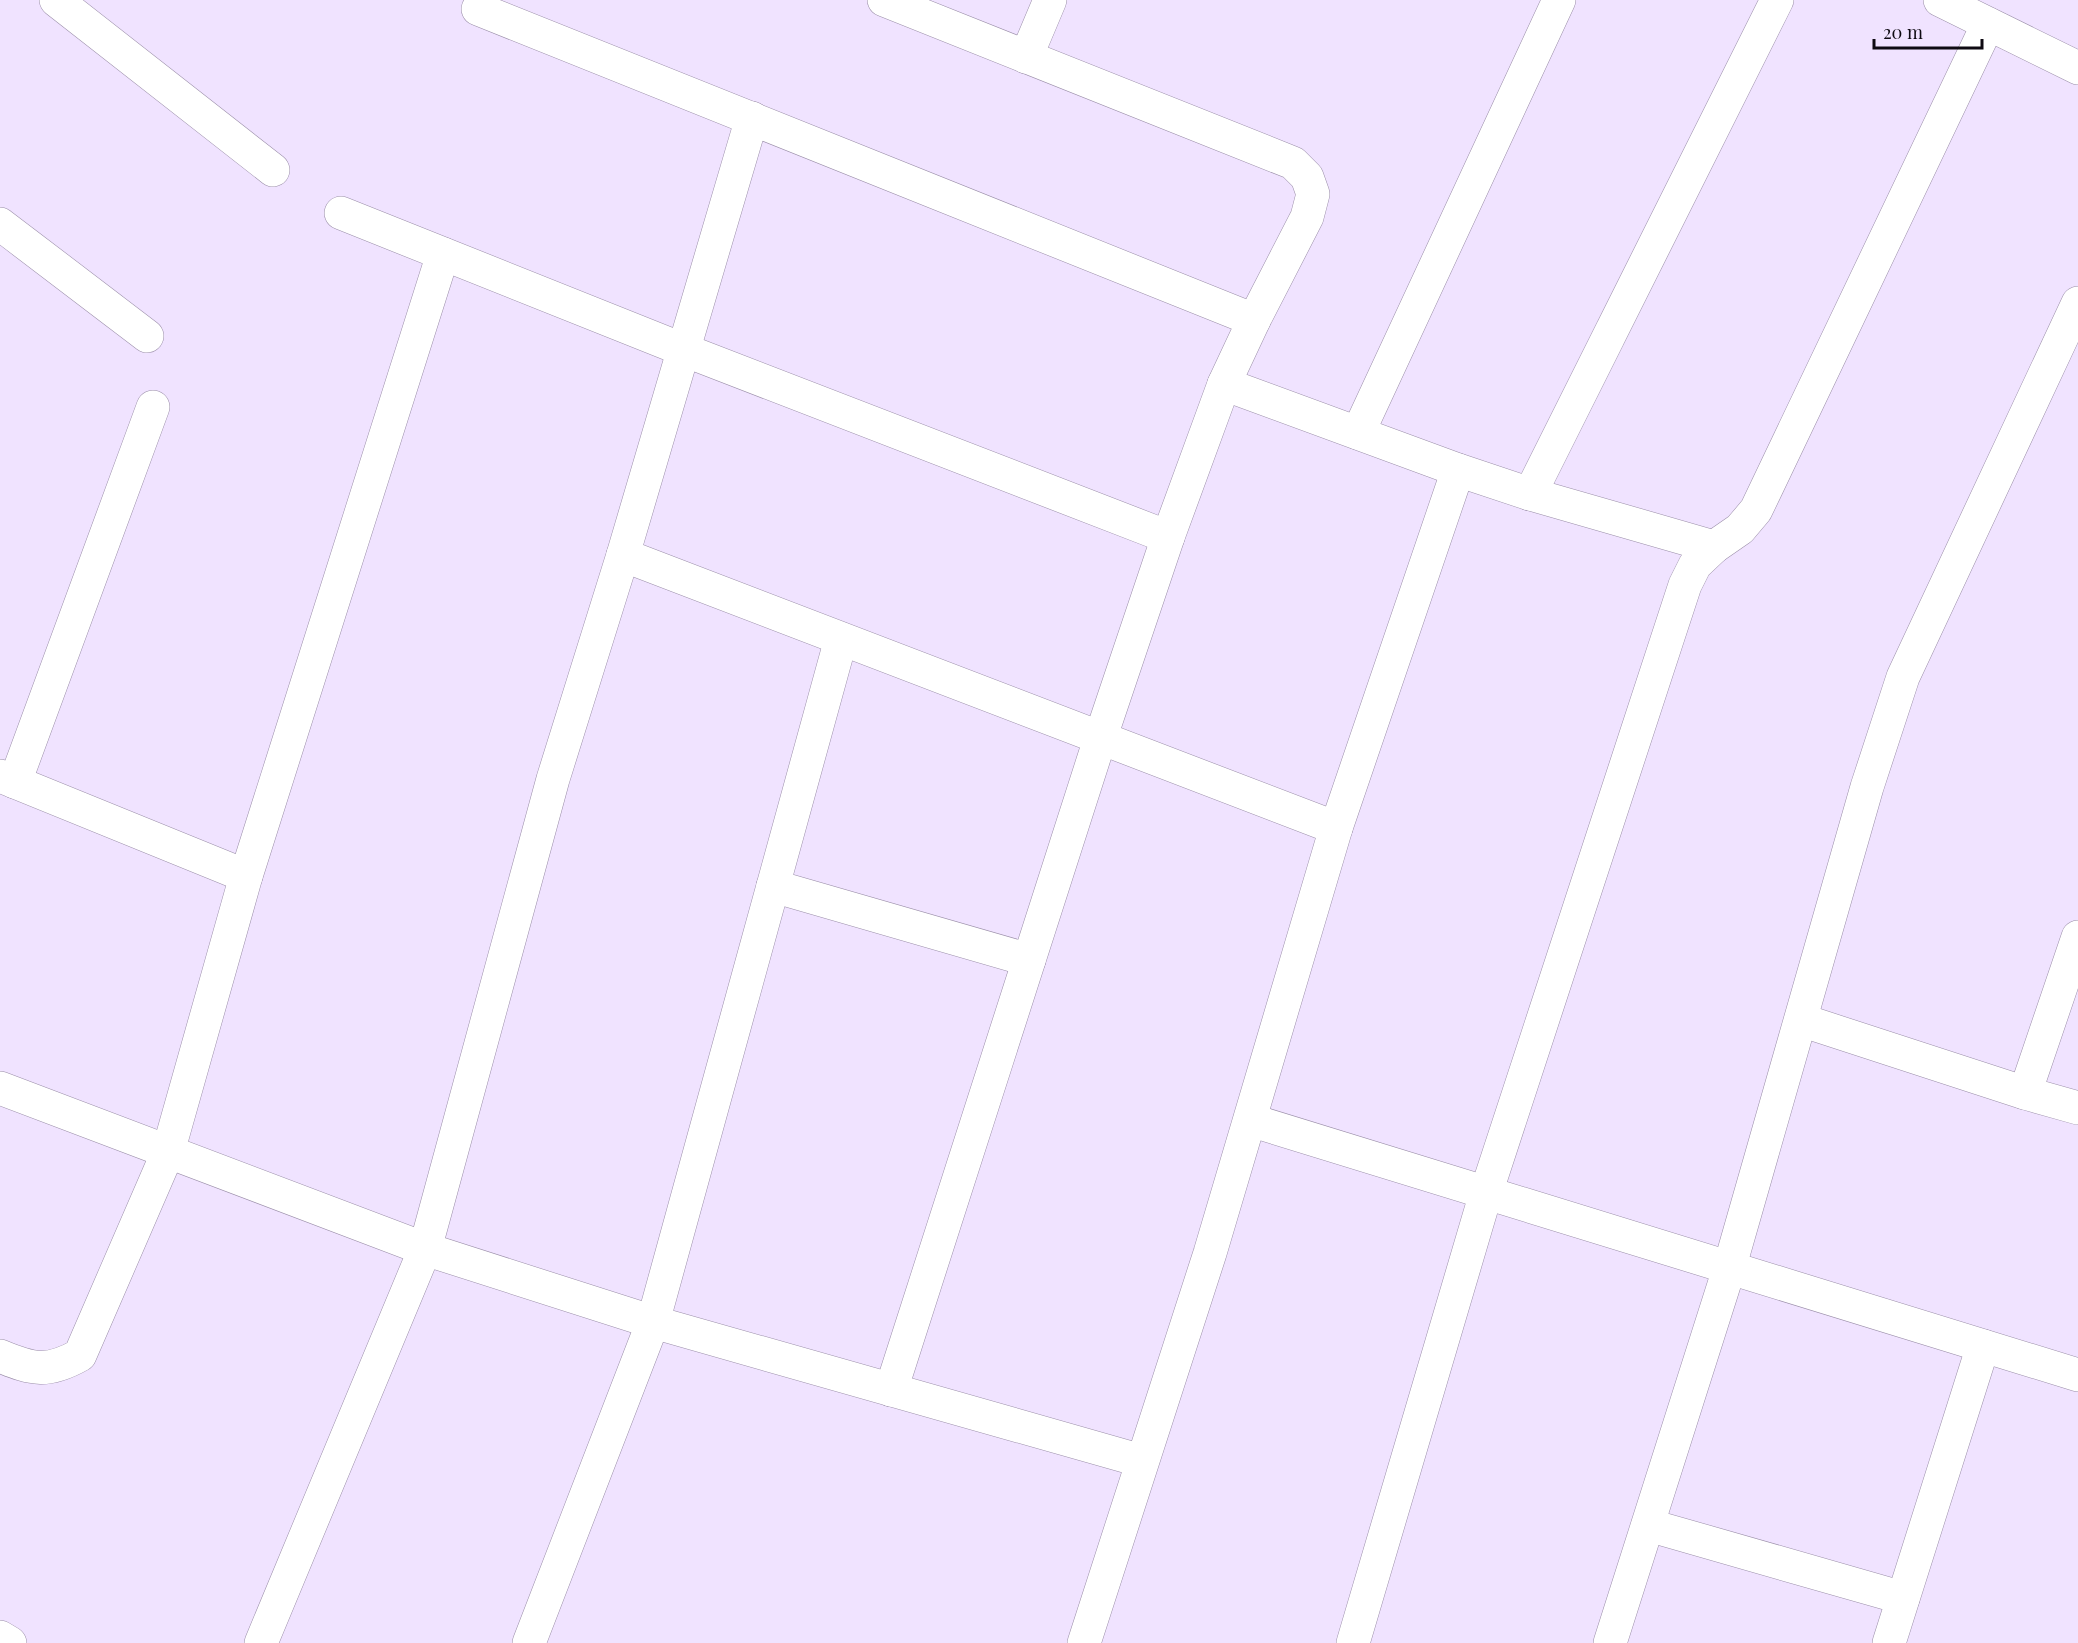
<svg xmlns="http://www.w3.org/2000/svg" width="2078" height="1643" font-family="'Playfair Display',serif">
	<rect width="100%" height="100%" fill="#f0e3ff"/>
	<g fill="none" stroke-linecap="round" stroke-linejoin="round">
		<g stroke="#9b8fa9" stroke-width="34">
			<g id="street">
				<polyline points="56,0 273,170"/>
				<polyline points="884,0 1293,163 1307,177 1313,194 1307,217 1254,320 1224,384 1168,537 1100,739 891,1390"/>
				<polyline points="1940,0 2078,68"/>
				<polyline points="478,9 1254,320"/>
				<polyline points="1026,57 1050,0"/>
				<polyline points="341,213 684,350 1168,537"/>
				<polyline points="0,224 147,336"/>
				<polyline points="1224,384 1458,470 1530,494 1714,547"/>
				<polyline points="1358,433 1559,0"/>
				<polyline points="1530,494 1777,0"/>
				<polyline points="623,555 1336,828"/>
				<polyline points="0,776 246,876"/>
				<polyline points="15,782 153,407"/>
				<polyline points="773,886 1029,960"/>
				<polyline points="1801,1020 2025,1093 2078,1108"/>
				<polyline points="0,1088 425,1249 653,1322 1142,1461"/>
				<polyline points="2025,1093 2078,937"/>
				<polyline points="1250,1120 2078,1375"/>
				<path d="M0,1356C33,1370 48,1373 80,1355L168,1152L246,876L443,254"/>
				<polyline points="1648,1525 1903,1598"/>
				<polyline points="0,1637 10,1643"/>
				<polyline points="261,1643 425,1249 553,779 623,555 752,118"/>
				<polyline points="529,1643 653,1322 841,639"/>
				<polyline points="1084,1643 1210,1253 1336,828 1458,470"/>
				<polyline points="1353,1643 1486,1193 1685,585 1695,565 1714,547 1740,529 1756,510 1988,24"/>
				<polyline points="1610,1643 1729,1269 1867,787 1903,677 2078,303"/>
				<polyline points="1889,1643 1983,1346"/>
			</g>
		</g>
		<use href="#street" stroke="#fff" stroke-width="33"/>
	</g>
	<path d="M1874 39v9h108v-9" fill="none" stroke="#0e0a12" stroke-width="3"/>
	<text x="1883" y="39" font-size="18" fill="#0e0a12" stroke="#f0e3ff" stroke-width="4.5" paint-order="stroke">20 m</text>
</svg>
